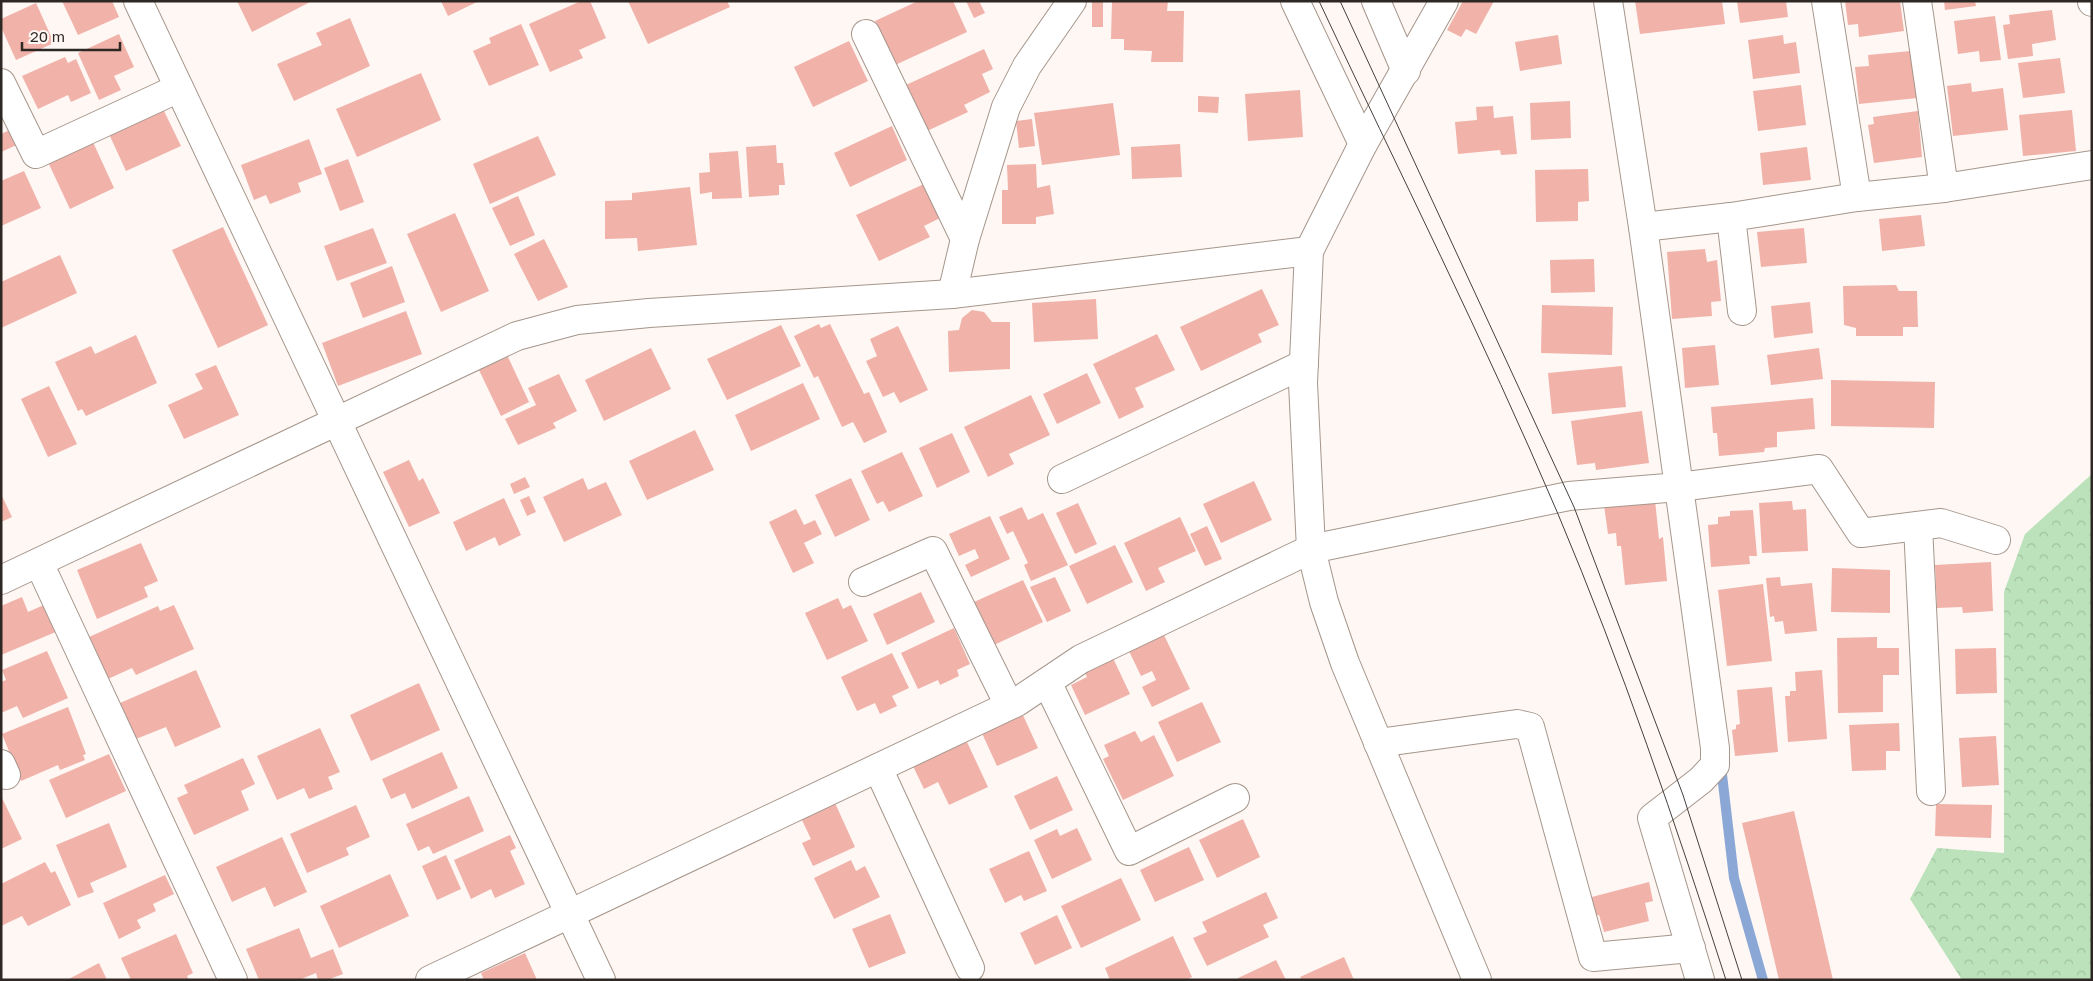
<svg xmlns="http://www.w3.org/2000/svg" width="2093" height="981" font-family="'Golos Text',sans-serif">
	<defs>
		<pattern id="forest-crowns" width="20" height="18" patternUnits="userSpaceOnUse" patternTransform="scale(1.25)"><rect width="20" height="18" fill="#bbe2ba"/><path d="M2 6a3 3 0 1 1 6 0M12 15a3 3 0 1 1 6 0" fill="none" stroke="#a1c2a0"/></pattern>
	</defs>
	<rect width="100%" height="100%" fill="#fef7f3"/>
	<polygon fill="url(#forest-crowns)" points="2092,474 2092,980 1962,980 1910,899 1937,848 2004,853 2004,592 2025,534"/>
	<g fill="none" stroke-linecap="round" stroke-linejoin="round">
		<polyline stroke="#8aa7d6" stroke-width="10" points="1721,766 1734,878 1763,980"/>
	</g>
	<g fill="#f1b2aa">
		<polygon points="62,1 112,1 119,17 78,35"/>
		<polygon points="237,1 312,1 252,32"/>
		<polygon points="441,1 479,1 448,16"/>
		<polygon points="581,1 590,1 606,38 579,50 583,58 550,72 529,24"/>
		<polygon points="628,1 727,1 730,7 648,44"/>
		<polygon points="918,1 953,1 967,32 895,65 875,21"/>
		<polygon points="966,1 979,1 985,13 974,18"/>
		<rect x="1092" y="1" width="11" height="26"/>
		<polygon points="1112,1 1168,1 1167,11 1184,11 1183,62 1151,62 1152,51 1124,50 1124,39 1111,39"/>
		<polygon points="1463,1 1494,1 1476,34 1466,29 1461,37 1447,30"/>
		<polygon points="1635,1 1722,1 1725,24 1640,34"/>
		<polygon points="1737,1 1786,1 1788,17 1740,23"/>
		<polygon points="1845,1 1900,1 1904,31 1859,37 1858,24 1848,25"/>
		<polygon points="1944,1 1975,1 1976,6 1945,10"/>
		<polygon points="36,3 54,43 16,60 1,27 1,19"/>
		<polygon points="2052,10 2056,40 2032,44 2033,56 2008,59 2003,25 2010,24 2009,15"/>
		<polygon points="1995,16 2001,60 1980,62 1979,51 1958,54 1954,21"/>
		<polygon points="350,18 370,66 294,101 277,64 322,45 316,33"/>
		<polygon points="521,24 539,65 489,86 473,51 491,43 489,38"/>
		<polygon points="119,34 134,67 114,76 121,90 99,100 78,53"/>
		<polygon points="1558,35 1562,64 1520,71 1515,42"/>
		<polygon points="1783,35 1784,44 1796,42 1800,73 1753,79 1748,40"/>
		<polygon points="849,41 868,81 813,107 794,67"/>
		<polygon points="984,49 993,69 982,74 990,92 964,105 968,112 927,131 906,85"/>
		<polygon points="1911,51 1917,98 1859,104 1855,67 1869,66 1868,55"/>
		<polygon points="65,57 68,63 76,59 91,93 71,102 68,95 38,109 22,76"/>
		<polygon points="2060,58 2065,93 2023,98 2018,63"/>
		<polygon points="421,73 441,120 357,157 336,109"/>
		<polygon points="1971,83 1972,92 2003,88 2008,130 1953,136 1947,86"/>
		<polygon points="1801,85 1806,125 1758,131 1753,91"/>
		<polygon points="1300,90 1303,137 1248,141 1245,94"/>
		<polygon points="1198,96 1219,97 1218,113 1198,112"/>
		<polygon points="1570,101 1571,138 1531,140 1530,103"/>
		<polygon points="1113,103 1120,155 1042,165 1034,113"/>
		<polygon points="1493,106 1494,118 1513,116 1517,154 1501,155 1500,150 1458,154 1455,122 1477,120 1476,107"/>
		<polygon points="163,109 181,146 126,171 109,134"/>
		<polygon points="2072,110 2076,151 2023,156 2019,115"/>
		<polygon points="1918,111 1922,157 1874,163 1868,125 1874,124 1873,117"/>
		<polygon points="1032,119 1035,146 1019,148 1016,121"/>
		<polygon points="892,126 907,160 850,187 834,153"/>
		<polygon points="12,129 19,144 1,152 1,134"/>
		<polygon points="538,136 556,175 490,204 473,164"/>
		<polygon points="309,139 322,174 298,183 301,192 270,204 266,195 254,200 241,165"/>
		<polygon points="92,140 114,188 70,209 47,160"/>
		<polygon points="1180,144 1182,177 1132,179 1131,147"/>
		<polygon points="776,145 777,163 783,163 785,185 779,185 779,195 749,197 746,147"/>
		<polygon points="1807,147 1811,180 1763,185 1760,153"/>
		<polygon points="738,151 742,198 712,199 712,192 700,194 699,173 710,172 709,153"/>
		<polygon points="348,159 364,202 340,211 324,168"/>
		<polygon points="1036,164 1037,188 1050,185 1054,214 1036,217 1036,224 1002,224 1002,190 1008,190 1007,165"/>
		<polygon points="1588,169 1589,201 1578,202 1578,221 1536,222 1535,170"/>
		<polygon points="24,171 41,208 1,226 1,181"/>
		<polygon points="924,184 940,218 924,226 930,237 879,261 856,215"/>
		<polygon points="690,187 697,245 638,251 637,238 605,239 605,201 632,200 632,193"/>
		<polygon points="518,196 535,235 510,246 492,208"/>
		<polygon points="455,213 489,291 441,312 407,234"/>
		<polygon points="1921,215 1925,246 1882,251 1879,219"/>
		<polygon points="223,227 268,325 218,348 172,250"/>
		<polygon points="373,228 387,263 337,281 324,246"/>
		<polygon points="1804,228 1807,263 1761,267 1757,232"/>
		<polygon points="544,239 568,287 538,301 514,254"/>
		<polygon points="1705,249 1707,262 1717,260 1721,301 1711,302 1712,316 1672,319 1667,252"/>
		<polygon points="60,255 77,293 1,328 1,282"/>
		<polygon points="1594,259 1595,292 1551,293 1550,260"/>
		<polygon points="392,266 405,302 363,318 350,283"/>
		<polygon points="1896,285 1899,291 1917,291 1918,327 1903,327 1903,336 1856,336 1856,328 1844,325 1843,286"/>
		<polygon points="1262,289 1279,325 1258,334 1262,342 1201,371 1180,327"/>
		<polygon points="1096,299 1098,339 1034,342 1032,303"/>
		<polygon points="1810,302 1813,333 1774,338 1771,306"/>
		<polygon points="1542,305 1613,307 1612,355 1541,353"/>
		<polygon points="972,310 984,312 992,322 1010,322 1010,369 949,372 948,331 959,330 962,318"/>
		<polygon points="406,311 422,354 338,386 322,343"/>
		<polygon points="819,324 821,328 830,324 864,394 869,392 887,432 864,443 853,422 842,427 818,376 814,378 794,336"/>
		<polygon points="781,325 801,366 727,400 707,359"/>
		<polygon points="898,326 928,390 900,403 894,392 883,397 866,361 877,356 870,339"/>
		<polygon points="1157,334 1175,370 1135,388 1144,407 1119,419 1093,364"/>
		<polygon points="136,335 157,383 86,416 82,409 78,411 55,362 91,346 95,354"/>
		<polygon points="1715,345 1719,385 1685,388 1682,348"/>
		<polygon points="651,348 671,389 604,421 585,380"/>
		<polygon points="1819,348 1823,379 1771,385 1767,355"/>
		<polygon points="508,357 529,402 501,416 479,370"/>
		<polygon points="216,365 239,415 184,439 168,405 203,389 195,374"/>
		<polygon points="1622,366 1626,407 1552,414 1548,373"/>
		<polygon points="1087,373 1101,403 1057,424 1043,394"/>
		<polygon points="559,374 577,411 553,423 556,428 518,445 505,419 536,405 528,388"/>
		<polygon points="1831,380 1935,382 1934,428 1831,426"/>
		<polygon points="803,383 820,419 751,451 735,415"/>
		<polygon points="49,386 77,444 48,457 21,399"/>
		<polygon points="1031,395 1050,435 1009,454 1014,464 988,477 964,427"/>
		<polygon points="1813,398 1815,429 1777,432 1777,447 1765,448 1764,452 1719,456 1717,433 1713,433 1711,407"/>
		<polygon points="1642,411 1649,463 1596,470 1595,463 1577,465 1571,421"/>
		<polygon points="695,430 714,470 647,500 629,461"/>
		<polygon points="952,433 970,472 937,488 919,448"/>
		<polygon points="902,452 923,496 889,512 883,501 877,504 861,471"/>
		<polygon points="409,460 419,481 423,478 440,513 409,527 383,472"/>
		<polygon points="525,477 530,487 514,494 510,484"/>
		<polygon points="583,478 588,490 606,482 622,515 564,542 543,497"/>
		<polygon points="851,478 870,520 835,537 815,495"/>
		<polygon points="1254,481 1272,520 1221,543 1203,504"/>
		<polygon points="1,494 12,517 1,522"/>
		<polygon points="529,496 536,512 527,516 520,500"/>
		<polygon points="504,498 521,535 499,546 495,537 466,551 453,522"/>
		<polygon points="1655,500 1659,539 1663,537 1667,581 1625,585 1621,546 1617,546 1616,533 1608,534 1604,505"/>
		<polygon points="1792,501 1793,510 1806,509 1808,551 1762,553 1759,503"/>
		<polygon points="1078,503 1097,544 1075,554 1056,513"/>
		<polygon points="1022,507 1028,520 1043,513 1068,565 1031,581 1024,565 1028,563 1013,531 1007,534 999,517"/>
		<polygon points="796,509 804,525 815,520 822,534 804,543 814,563 793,573 769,522"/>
		<polygon points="1753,510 1757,556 1749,556 1750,564 1711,567 1708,525 1718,524 1718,517 1730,516 1730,511"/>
		<polygon points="990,516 1010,559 971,577 965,565 979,558 975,549 959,556 949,534"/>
		<polygon points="1180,517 1196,551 1158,568 1165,582 1146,591 1124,543"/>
		<polygon points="1207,526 1222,559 1205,566 1190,534"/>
		<polygon points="141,543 158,581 144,587 148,597 97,619 77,570"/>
		<polygon points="1115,545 1133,582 1087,604 1069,566"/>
		<polygon points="1991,562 1993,611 1963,613 1962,607 1937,608 1935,565"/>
		<polygon points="1832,568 1890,570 1890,613 1831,612"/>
		<polygon points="1055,577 1071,611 1047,622 1030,587"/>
		<polygon points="1780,577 1781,586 1812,583 1817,631 1785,634 1783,621 1775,622 1774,616 1770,617 1766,578"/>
		<polygon points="1023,580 1043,622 994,645 974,602"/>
		<polygon points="1763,584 1772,661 1727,666 1718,590"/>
		<polygon points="921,592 935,622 887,645 873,614"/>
		<polygon points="22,597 28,612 46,604 58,631 1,655 1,606"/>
		<polygon points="838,598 843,609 851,605 868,641 827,660 805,613"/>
		<polygon points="174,605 194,649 136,675 132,668 108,679 89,637 158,606 160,611"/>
		<polygon points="954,628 970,664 957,670 959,676 940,685 938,680 918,689 901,653"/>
		<polygon points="1163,633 1190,689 1152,707 1142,687 1156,680 1152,671 1141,676 1128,649"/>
		<polygon points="1877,637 1877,648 1899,648 1899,675 1883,675 1883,712 1838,713 1837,638"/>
		<polygon points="1996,648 1997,693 1956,694 1955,649"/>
		<polygon points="47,651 68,698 23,718 17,706 1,713 1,682 6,680 2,670"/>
		<polygon points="892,653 909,688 892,696 897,706 880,714 875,703 857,711 841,677"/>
		<polygon points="1112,656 1130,694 1085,715 1071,685 1087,677 1084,670"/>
		<polygon points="196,670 221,727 175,747 166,727 136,739 120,703"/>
		<polygon points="1822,670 1827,739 1788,742 1785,696 1790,696 1790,691 1796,691 1795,672"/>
		<polygon points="419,683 440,730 371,761 350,715"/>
		<polygon points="1772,687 1778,752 1735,756 1732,730 1736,729 1736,725 1740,724 1737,690"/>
		<polygon points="1202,702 1221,742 1177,762 1158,722"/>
		<polygon points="68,707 86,754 83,755 85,760 60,770 58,765 21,781 2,734"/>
		<polygon points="1022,713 1038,748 997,766 981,731"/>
		<polygon points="1899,723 1900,751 1886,751 1886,770 1852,771 1849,725"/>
		<polygon points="320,728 340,772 328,777 333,789 309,799 304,788 277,800 257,756"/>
		<polygon points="1135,731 1141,742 1154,735 1174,776 1123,800 1103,759 1109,756 1104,745"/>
		<polygon points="1996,736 1999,785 1962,787 1959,738"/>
		<polygon points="967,742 988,787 949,805 938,782 924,789 913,766"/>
		<polygon points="442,752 458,788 412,809 405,793 391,799 382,779"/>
		<polygon points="109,754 126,791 66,818 49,780"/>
		<polygon points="243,758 255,784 241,791 249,810 194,835 177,798 188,793 184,785"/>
		<polygon points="1057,776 1073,810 1030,830 1014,796"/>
		<polygon points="1,796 22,839 1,849"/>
		<polygon points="469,796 484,831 433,854 429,846 418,851 406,824"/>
		<polygon points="835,803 855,847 813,866 802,843 811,839 801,818"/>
		<polygon points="1936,804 1992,805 1991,838 1935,836"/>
		<polygon points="356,805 370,837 346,848 349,855 307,873 290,834"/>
		<polygon points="1794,811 1833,980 1779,980 1742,823"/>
		<polygon points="1243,819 1260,857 1217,878 1199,840"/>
		<polygon points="109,823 127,867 90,883 94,892 78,898 56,845"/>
		<polygon points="1077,828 1092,860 1052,879 1034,840 1057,829 1060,836"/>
		<polygon points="510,835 516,848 510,851 525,884 495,898 491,889 471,899 454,860"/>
		<polygon points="282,837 307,892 274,907 265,887 232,902 216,867"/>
		<polygon points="1189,847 1204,880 1155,902 1140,870"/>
		<polygon points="1029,851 1047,891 1024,901 1021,895 1005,903 989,869"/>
		<polygon points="446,855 461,889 437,900 422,866"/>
		<polygon points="851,860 856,871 865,866 880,897 834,919 814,878"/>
		<polygon points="45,862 51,873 55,871 71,905 28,926 22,916 1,926 1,884"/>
		<polygon points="390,874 409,916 339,948 320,906"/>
		<polygon points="165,875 174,894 153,904 156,911 137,920 141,928 119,939 103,903"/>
		<polygon points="1121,878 1141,920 1081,948 1061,906"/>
		<polygon points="1649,882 1653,901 1645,903 1649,921 1604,932 1599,915 1593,916 1588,898"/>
		<polygon points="1266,892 1278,918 1263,925 1269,937 1207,966 1193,938 1207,932 1202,922"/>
		<polygon points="890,914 906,953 869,968 852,929"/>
		<polygon points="1057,915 1072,948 1035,965 1020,933"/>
		<polygon points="299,928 311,958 333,949 343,974 327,980 318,980 316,973 299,980 259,980 246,949"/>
		<polygon points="176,934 193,973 187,976 189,980 131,980 121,958"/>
		<polygon points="1173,936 1192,977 1186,980 1110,980 1105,968"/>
		<polygon points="525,953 537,980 484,980 481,973"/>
		<polygon points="1344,957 1354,980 1302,980 1300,977"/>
		<polygon points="1276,960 1286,980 1234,980"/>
		<polygon points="99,963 107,980 67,980"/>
	</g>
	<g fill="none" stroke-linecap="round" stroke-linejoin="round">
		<g stroke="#a5968c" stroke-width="30">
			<g id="minor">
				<polyline points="138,1 601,980"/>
				<polyline points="1295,1 1363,144"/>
				<polyline points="1376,1 1406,71"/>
				<polyline points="1444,1 1363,144 1309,251 1303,383 1311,549 1324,602 1345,663 1477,980"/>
				<polyline points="1608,1 1643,227 1715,748 1715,765 1701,780 1652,818 1700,980"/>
				<polyline points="1826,1 1857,197"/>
				<polyline points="1917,1 1944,188"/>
				<polyline points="2092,1 2092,2"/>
				<polyline points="866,34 965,239"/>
				<polyline points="1,83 36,154 179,88"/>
				<polyline points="1731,217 1742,311"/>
				<polyline points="1643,227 1731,217 1857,197 1944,188 2092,165"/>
				<polyline points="952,294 965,239 1006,107 1027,66 1072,1"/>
				<polyline points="1062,479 1304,364"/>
				<polyline points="1918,526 1931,791"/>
				<polyline points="39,563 233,980"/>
				<polyline points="1,580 517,336 577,320 649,313 952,294 1309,251"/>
				<polyline points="863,582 933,551 1009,705"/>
				<polyline points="1047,682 1129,851 1235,798"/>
				<polyline points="1378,743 1517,724 1530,727 1593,957 1691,948"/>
				<polyline points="1,764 6,775"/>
				<polyline points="878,768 970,968"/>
				<polyline points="430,980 1017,702 1081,659 1311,549 1569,496 1679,487 1819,469 1861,533 1941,523 1996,540"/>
			</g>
		</g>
		<use href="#minor" stroke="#fff" stroke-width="28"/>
		<g stroke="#46403c" stroke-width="1">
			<path d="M1319,1C1399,172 1484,340 1558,514C1622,666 1675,822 1726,980"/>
			<polyline points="1340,1 1574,507 1683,795 1742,980"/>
		</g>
	</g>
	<rect width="2093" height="981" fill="none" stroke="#2e2824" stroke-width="5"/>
	<path d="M22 42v8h98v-8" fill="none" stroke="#2e2824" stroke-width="2.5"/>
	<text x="30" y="42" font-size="15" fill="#2e2824" stroke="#fef7f3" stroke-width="4" paint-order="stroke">20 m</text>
</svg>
